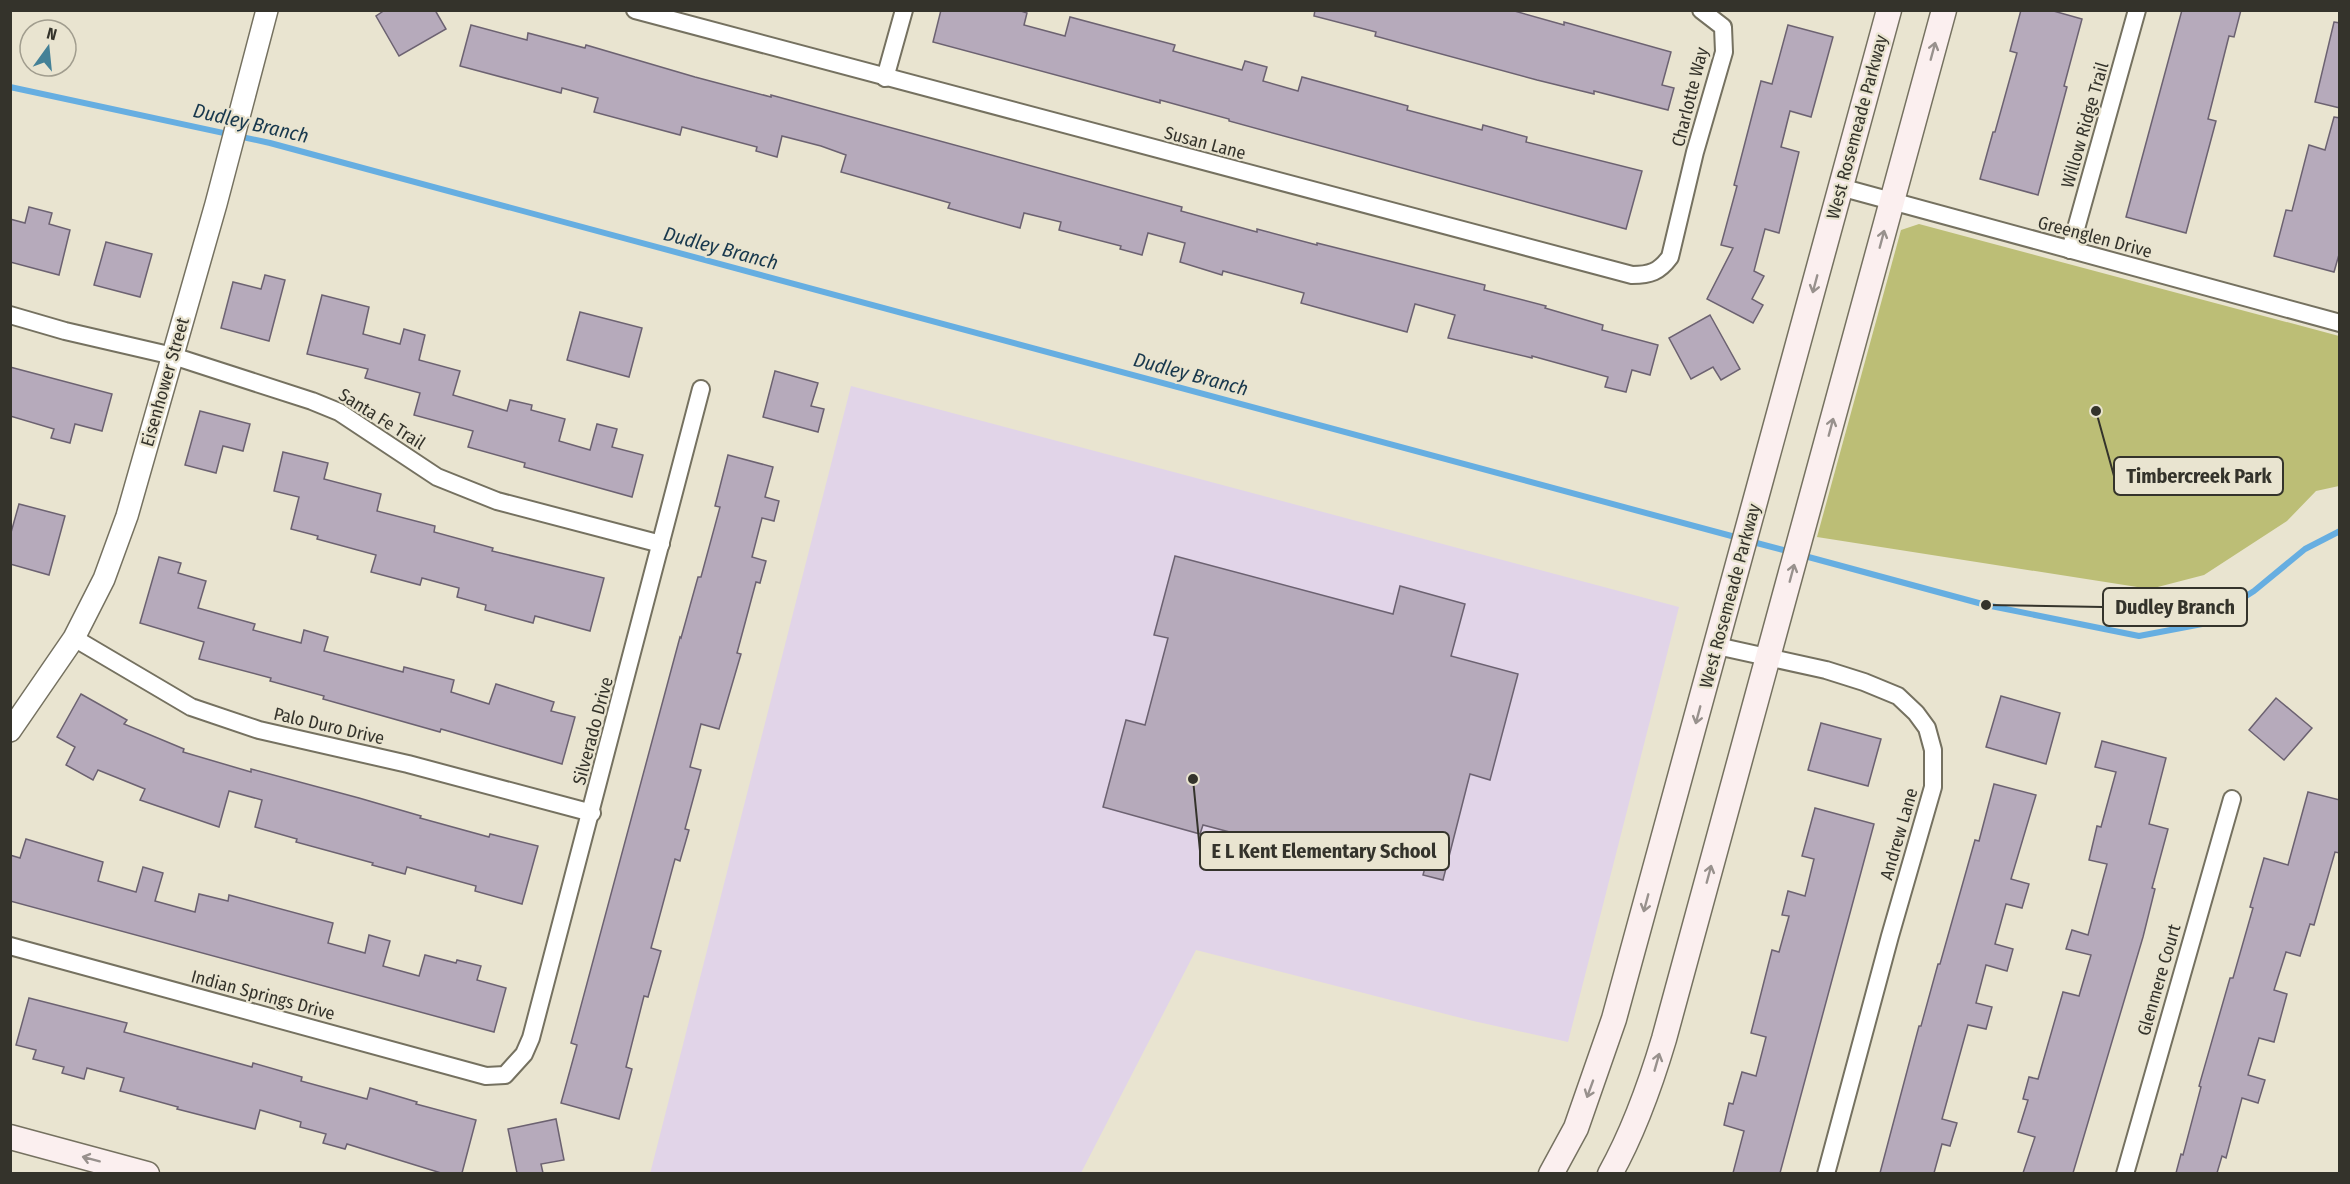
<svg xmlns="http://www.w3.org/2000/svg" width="2350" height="1184" font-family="'Fira Sans Condensed',sans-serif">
	<rect width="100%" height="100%" fill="#e9e4d0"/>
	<polygon fill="#e1d4e8" points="851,386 1679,607 1568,1042 1469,1020 1196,950 1081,1173 650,1174"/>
	<polygon fill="#bcbe76" points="1919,224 2339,336 2339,486 2316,491 2287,521 2204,575 2150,589 1817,537 1901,230"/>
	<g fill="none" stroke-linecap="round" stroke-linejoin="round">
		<g stroke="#66aee1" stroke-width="6">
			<polyline points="10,87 270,143 1739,538"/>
			<polyline points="1749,541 1791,552"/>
			<polyline points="1801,555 1986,605 2139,636 2202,624 2254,591 2305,549 2340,531"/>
		</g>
	</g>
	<g fill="#b6aabb" stroke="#6c6271" stroke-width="1.5">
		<polygon points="385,10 435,10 446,29 399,56 376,16"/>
		<polygon points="941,10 1018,10 1027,13 1024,25 1065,36 1070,17 1175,45 1173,51 1242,70 1245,61 1267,67 1263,81 1298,91 1302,77 1408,106 1407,110 1482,130 1483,125 1527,137 1526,142 1642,171 1626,229 1229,121 1229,119 1160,100 1160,103 933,42"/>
		<polygon points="1315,10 1511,10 1564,25 1564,22 1671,52 1662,85 1674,88 1668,110 1594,91 1594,94 1537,80 1375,36 1376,32 1314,16"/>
		<polygon points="2021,10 2050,10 2082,19 2064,86 2067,87 2038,195 1980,179 1993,132 1995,132 2017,53 2010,51"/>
		<polygon points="2182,10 2241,10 2234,37 2229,36 2208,119 2216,121 2186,233 2126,217"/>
		<polygon points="2334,22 2340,23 2340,108 2315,102"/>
		<polygon points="471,25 527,40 528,33 585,48 586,45 695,77 771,97 771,95 1182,207 1181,211 1257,232 1257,229 1317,245 1317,243 1485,285 1484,290 1546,306 1545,308 1603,325 1602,330 1658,345 1650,375 1632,370 1626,392 1605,387 1608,377 1532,356 1532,358 1448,338 1455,315 1415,304 1407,332 1301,303 1304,293 1223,271 1222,275 1180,262 1185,243 1148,233 1142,255 1120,249 1121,246 1059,230 1061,222 1024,213 1020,228 948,208 950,203 841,172 846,155 821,146 782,136 777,157 756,151 757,147 682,127 680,135 594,112 598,98 562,88 561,93 460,66"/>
		<polygon points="1788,25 1833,37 1811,117 1790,111 1781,147 1799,152 1779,233 1765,229 1754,271 1764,276 1752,299 1763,305 1753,323 1707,299 1733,248 1721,245 1737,186 1734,185 1761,81 1772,84"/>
		<polygon points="2334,117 2340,118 2340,251 2334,272 2274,256 2286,210 2292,211 2309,145 2325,150"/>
		<polygon points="29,207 52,213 49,224 70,230 59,275 10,262 10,219 25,223"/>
		<polygon points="106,242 152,254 140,297 94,285"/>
		<polygon points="265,275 285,280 269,341 221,328 233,282 261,289"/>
		<polygon points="322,295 369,307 363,334 400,344 404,329 425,335 419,360 460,371 453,395 507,411 510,400 532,405 531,410 565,419 559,441 590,450 597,424 617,429 612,447 643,455 632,497 524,467 525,463 468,447 473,431 414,415 420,393 365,378 368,369 307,354"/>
		<polygon points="580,312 642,328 629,377 567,360"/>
		<polygon points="1710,315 1740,369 1721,380 1713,367 1691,379 1669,338"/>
		<polygon points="10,367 112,394 102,431 75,424 70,443 51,438 54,429 10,416"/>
		<polygon points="775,371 818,383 811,406 824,409 818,432 763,417"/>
		<polygon points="200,411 250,424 243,451 223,446 216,473 185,465"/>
		<polygon points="283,452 328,463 324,479 381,494 377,511 435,526 434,532 493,548 492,551 604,578 590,631 535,616 533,623 485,610 486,605 457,597 459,588 422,578 420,585 371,572 376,555 317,539 318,536 291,529 299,497 274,491"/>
		<polygon points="728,455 773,467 765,497 779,501 774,521 762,518 752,557 766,561 760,583 756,582 737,653 741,654 719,729 701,724 690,767 701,770 685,829 689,830 680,861 675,859 651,948 661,951 648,997 644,996 626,1067 632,1069 619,1119 561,1103 577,1045 571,1043 680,637 681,638 698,577 701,577 720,507 715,506"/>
		<polygon points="19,504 65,516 49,575 10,564 10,536"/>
		<polygon points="1175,556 1393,614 1400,586 1465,604 1451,656 1518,674 1490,780 1470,774 1443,880 1423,875 1427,860 1336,836 1331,859 1203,825 1200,834 1103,807 1126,720 1145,725 1168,638 1154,635"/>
		<polygon points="159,557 181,563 178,573 206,581 198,608 255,624 253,630 301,643 304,630 328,637 324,651 403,672 404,667 454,680 451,692 489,704 496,684 554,702 551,711 575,717 562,764 441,729 440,732 323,699 324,696 270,681 271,678 199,659 204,642 140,623"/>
		<polygon points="81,694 127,720 124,724 184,749 183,752 251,772 251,769 359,798 421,816 420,818 489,837 490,834 538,846 522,904 475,891 476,886 407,867 405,874 372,865 373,863 296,842 297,839 255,827 262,800 229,791 219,827 140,800 145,789 98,770 93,780 66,765 75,747 57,737"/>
		<polygon points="2001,696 2060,713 2046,764 1986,747"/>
		<polygon points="2276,698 2312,728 2284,760 2249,730"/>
		<polygon points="1821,723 1881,739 1868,786 1808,770"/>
		<polygon points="2102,741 2166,758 2149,824 2168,829 2152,888 2155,889 2143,937 2073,1173 2023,1173 2035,1137 2018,1132 2028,1100 2023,1099 2029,1077 2038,1079 2063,992 2079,996 2091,955 2066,949 2072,930 2088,935 2107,864 2089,860 2097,826 2101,827 2116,772 2095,767"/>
		<polygon points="1994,784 2036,795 2011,879 2029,884 2022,908 2006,904 1995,944 2013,949 2007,971 1986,965 1976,1003 1992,1007 1986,1029 1968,1025 1942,1119 1957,1123 1950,1146 1942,1144 1934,1173 1880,1173 1919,1026 1921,1026 1938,964 1940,964 1975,840 1979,841"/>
		<polygon points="2308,792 2340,800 2340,853 2335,852 2314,925 2310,924 2300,956 2286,952 2274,990 2287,994 2274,1042 2259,1038 2248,1075 2265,1080 2258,1103 2242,1098 2226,1158 2222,1156 2217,1173 2176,1173 2181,1154 2183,1155 2201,1087 2199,1086 2230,978 2233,978 2253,908 2250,907 2264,858 2288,865"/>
		<polygon points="1815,808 1874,824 1780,1173 1733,1173 1744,1131 1724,1125 1729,1103 1733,1104 1742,1072 1756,1076 1766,1037 1751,1033 1772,950 1779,952 1789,916 1782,915 1788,891 1805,896 1814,859 1802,856"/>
		<polygon points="26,839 103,862 98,881 136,892 143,867 163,873 155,901 195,912 199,894 228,901 229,895 333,923 328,943 365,953 369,935 390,941 383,966 419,976 425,955 456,963 457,960 481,966 477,980 506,988 494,1032 10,901 10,855 20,858"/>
		<polygon points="29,998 127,1023 124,1032 252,1067 253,1063 302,1077 301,1081 367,1099 370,1088 417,1102 416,1104 476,1120 462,1173 441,1173 347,1144 345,1149 323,1143 326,1134 300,1127 301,1122 260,1110 255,1129 177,1109 178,1107 120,1091 124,1078 87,1068 84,1079 62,1073 64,1067 33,1059 36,1050 16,1045"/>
		<polygon points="556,1119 564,1160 541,1164 543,1173 517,1173 508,1129"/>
	</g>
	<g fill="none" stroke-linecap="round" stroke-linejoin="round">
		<g stroke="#757160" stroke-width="20">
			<g id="minor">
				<path d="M635,10L1632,275C1650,275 1659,272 1670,257L1695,152L1724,52L1723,27L1701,10"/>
				<polyline points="885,78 904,10"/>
				<polyline points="1840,187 2340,323"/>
				<polyline points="2070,250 2137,10"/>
				<polyline points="10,315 65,331 173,356 312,401 339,412 437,477 497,501 661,544"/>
				<polyline points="74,638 191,707 259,730 408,764 592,813"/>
				<polyline points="1717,646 1826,670 1864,682 1898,696 1916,713 1927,728 1933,750 1933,787 1890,936 1826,1174"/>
				<polyline points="10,946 486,1076 505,1075 524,1054 531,1038 701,389"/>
				<polyline points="2125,1174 2232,799"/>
			</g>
		</g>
		<g stroke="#757160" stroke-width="24">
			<polyline id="tertiary" points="10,731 74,638 104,579 127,516 216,204 267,10"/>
		</g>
		<g stroke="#757160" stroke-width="27">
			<g id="secondary">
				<polyline points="10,1137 147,1174"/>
				<polyline points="1551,1174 1576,1128 1614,1019 1889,10"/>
				<path d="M1610,1174C1634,1131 1650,1086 1664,1039L1944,10"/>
			</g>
		</g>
		<use href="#minor" stroke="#fff" stroke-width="16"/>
		<use href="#tertiary" stroke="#fff" stroke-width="21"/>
		<use href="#secondary" stroke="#fbefef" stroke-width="24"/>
	</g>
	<defs><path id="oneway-shaft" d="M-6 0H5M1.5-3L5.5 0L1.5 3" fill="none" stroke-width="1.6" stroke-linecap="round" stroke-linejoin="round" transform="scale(1.5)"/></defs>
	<g stroke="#98918d">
		<use href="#oneway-shaft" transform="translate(1933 51) rotate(-75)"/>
		<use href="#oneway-shaft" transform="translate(1882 239) rotate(-75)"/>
		<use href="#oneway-shaft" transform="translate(1815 284) rotate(105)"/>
		<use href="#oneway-shaft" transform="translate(1831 427) rotate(-75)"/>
		<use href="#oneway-shaft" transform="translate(1792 573) rotate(-75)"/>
		<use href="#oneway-shaft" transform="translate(1698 715) rotate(105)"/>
		<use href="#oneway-shaft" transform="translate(1709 874) rotate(-75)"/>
		<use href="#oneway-shaft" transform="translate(1646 903) rotate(105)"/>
		<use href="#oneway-shaft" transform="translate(1657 1062) rotate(-74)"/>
		<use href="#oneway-shaft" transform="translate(1590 1089) rotate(110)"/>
		<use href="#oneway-shaft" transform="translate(91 1159) rotate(-165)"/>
	</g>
	<g text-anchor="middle" stroke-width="4.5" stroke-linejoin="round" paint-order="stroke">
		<g font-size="18" fill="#34332b" stroke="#e9e4d0">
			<text transform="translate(1690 97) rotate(-76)" y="6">Charlotte Way</text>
			<text transform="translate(2085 125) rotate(-74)" y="6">Willow Ridge Trail</text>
			<text transform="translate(1857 127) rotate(-75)" y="6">West Rosemeade Parkway</text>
			<text transform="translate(1205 143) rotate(15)" y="6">Susan Lane</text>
			<text transform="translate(2095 237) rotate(15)" y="6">Greenglen Drive</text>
			<text transform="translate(165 382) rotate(-74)" y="6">Eisenhower Street</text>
			<text transform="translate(382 419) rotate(32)" y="6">Santa Fe Trail</text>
			<text transform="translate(1730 596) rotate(-75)" y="6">West Rosemeade Parkway</text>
			<text transform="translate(329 726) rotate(13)" y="6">Palo Duro Drive</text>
			<text transform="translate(593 731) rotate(-75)" y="6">Silverado Drive</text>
			<text transform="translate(1899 834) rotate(-74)" y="6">Andrew Lane</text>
			<text transform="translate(2159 980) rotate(-74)" y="6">Glenmere Court</text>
			<text transform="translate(263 995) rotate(15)" y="6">Indian Springs Drive</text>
		</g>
		<g font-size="20" font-style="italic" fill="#18384d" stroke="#e9e4d0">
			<text transform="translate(251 123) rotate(13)" y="7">Dudley Branch</text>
			<text transform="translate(721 248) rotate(15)" y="7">Dudley Branch</text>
			<text transform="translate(1191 374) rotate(15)" y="7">Dudley Branch</text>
		</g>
	</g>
	<path fill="none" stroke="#34332b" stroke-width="2" d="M2096 411L2114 476M1986 605L2103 607M1193 779L1200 851"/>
	<g fill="#34332b" stroke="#e9e4d0" stroke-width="2">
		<circle cx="2096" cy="411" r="6"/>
		<circle cx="1986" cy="605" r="6"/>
		<circle cx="1193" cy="779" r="6"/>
	</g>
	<g fill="#e9e4d0" stroke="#34332b" stroke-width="2">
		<rect x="2114" y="457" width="169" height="38" rx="6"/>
		<rect x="2103" y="588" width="144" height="38" rx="6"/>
		<rect x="1200" y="832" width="249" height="38" rx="6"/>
	</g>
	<g font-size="20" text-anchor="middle" font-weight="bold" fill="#34332b">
		<text x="2199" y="483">Timbercreek Park</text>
		<text x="2175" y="614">Dudley Branch</text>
		<text x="1324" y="858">E L Kent Elementary School</text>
	</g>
	<rect width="2350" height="1184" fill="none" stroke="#34332b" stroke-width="24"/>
	<g transform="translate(48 48) rotate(15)"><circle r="28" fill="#e9e4d0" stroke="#a19d8e" stroke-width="1.5"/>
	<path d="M0-4.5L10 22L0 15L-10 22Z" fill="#448197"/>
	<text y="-9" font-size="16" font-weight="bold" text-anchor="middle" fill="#34332b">N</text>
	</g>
</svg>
